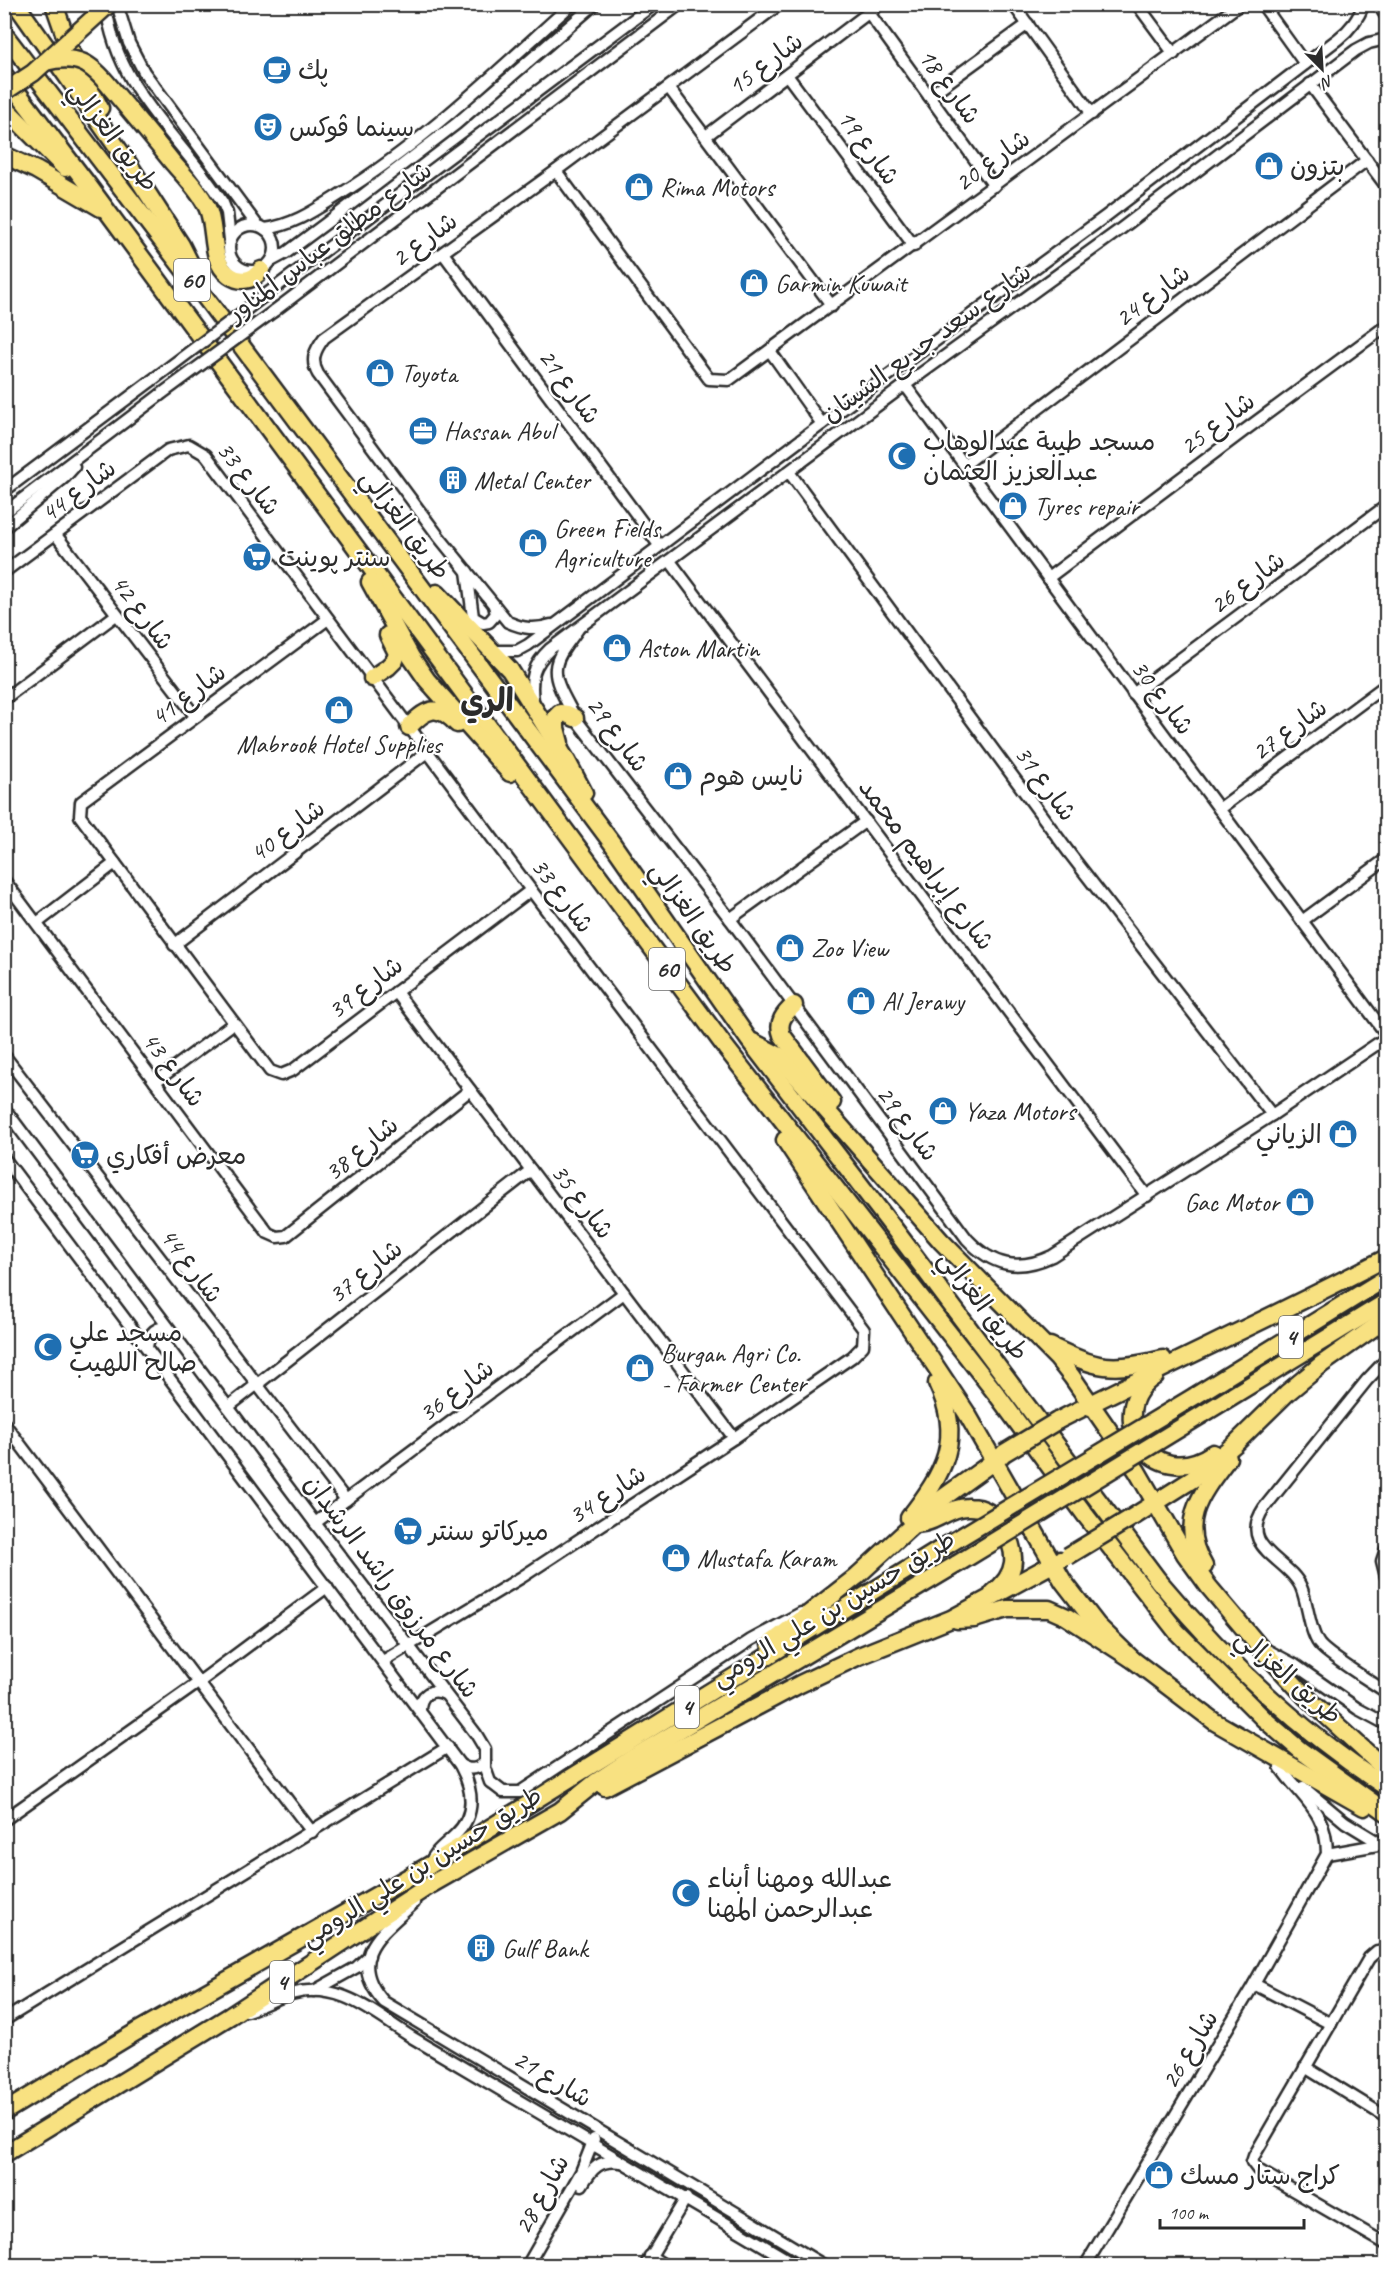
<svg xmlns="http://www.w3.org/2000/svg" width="1391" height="2270" font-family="Caveat,'Playpen Sans Arabic',sans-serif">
	<rect width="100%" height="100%" fill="#fff"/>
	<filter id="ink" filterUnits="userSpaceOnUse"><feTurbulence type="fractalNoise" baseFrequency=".0167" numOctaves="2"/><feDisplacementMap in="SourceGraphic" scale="12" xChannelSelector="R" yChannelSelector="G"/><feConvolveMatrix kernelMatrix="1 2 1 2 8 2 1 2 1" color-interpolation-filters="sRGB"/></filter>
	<g filter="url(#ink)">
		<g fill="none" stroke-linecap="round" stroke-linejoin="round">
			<g stroke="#2b2b2b" stroke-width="15">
				<g id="minor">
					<polyline points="117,4 129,43 144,72 257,225"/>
					<polyline points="1013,4 1092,114"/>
					<polyline points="1137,4 1174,54"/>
					<polyline points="1262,4 1305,64"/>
					<polyline points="1378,4 1386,16"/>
					<path d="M106,5C116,91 180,135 223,203L227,213L230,240"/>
					<polyline points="869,13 994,186"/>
					<polyline points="787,75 914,246"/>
					<polyline points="1310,84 1386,186"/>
					<polyline points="669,88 832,306"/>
					<polyline points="929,96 1028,24"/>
					<polyline points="706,136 880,4"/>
					<polyline points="556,171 709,379 729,380 1240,4"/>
					<circle cx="252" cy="248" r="23"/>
					<path d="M265,229C294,225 315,210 339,195C425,142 497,71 572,4"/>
					<polyline points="443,253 659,545"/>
					<polyline points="273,260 286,253 325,224 456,124 595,4"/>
					<polyline points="264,296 654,4"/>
					<polyline points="274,311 680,4"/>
					<polyline points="770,351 822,424"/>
					<polyline points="905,385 1386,1034"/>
					<polyline points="964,465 1367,160"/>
					<polyline points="789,472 1070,854 1272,1115"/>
					<polyline points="4,491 151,381"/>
					<polyline points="4,513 160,395"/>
					<polyline points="4,528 65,477 74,467"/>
					<polyline points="56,535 195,716"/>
					<polyline points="670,561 1147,1196"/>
					<polyline points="467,571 473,617 483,623 489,622 496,614 494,605"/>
					<polyline points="4,572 168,450 189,445 206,455 531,890 864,1330 863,1346 852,1357 734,1438 522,1577 383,1661"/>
					<polyline points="1048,578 1245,430 1386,326"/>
					<polyline points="328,619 81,802 80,816 270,1071 281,1075 293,1070 531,890"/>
					<path d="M551,625C535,630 524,629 508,622L439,537L318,374C310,360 315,350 324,338L553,173L780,4"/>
					<path d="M578,629C571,640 557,654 556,668C554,684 569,704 575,718L730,919L967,1239C992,1266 1018,1272 1052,1256L1272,1115L1386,1038"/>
					<path d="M491,651H517L528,645L822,424L1106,216L1338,39C1351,29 1358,19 1364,4"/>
					<polyline points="1133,694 1386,506"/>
					<polyline points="4,699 116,615"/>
					<path d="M533,701C530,678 533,665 550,649L905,385L1118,231L1356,50L1369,43L1386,39"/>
					<polyline points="1219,809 1386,685"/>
					<polyline points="4,880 268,1233 277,1237 286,1236 470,1090"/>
					<polyline points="730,919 866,821"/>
					<polyline points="1302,921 1386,859"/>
					<polyline points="37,923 115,863"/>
					<polyline points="174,945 427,752"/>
					<polyline points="396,992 734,1438"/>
					<polyline points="4,1055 346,1500"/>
					<polyline points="155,1082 234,1023"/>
					<polyline points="4,1108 315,1523 476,1734 485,1749 485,1768 490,1782 503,1792 520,1792 751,1640 801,1613"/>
					<path d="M4,1158L460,1765C473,1789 477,1815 455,1835C445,1845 435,1850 430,1864"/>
					<path d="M147,1347C149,1335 153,1328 166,1327L171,1331"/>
					<path d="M1386,1360L1367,1380L1264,1508C1237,1548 1289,1559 1301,1587C1308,1603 1309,1630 1319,1644C1328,1656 1372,1682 1386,1692"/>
					<polyline points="228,1407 531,1170"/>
					<path d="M4,1423C107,1559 208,1697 312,1832"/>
					<polyline points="315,1523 624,1293"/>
					<polyline points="1386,1549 1382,1561 1386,1577"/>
					<polyline points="1267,1650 1295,1665 1358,1709 1386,1724"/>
					<path d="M420,1710C420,1695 431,1687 445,1694"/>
					<path d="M460,1765C470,1771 477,1770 485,1762"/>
					<polyline points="1303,1787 1345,1822 1386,1847"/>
					<polyline points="4,1820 198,1683 327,1587"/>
					<polyline points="1327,1854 1383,1844"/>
					<path d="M414,1903C383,1932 344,1957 384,2002L825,2266"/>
					<polyline points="1386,1952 1377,1951 1369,1958 1254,2156 1252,2162 1258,2170 1386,2244"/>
					<polyline points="1254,1984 1331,2024"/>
					<polyline points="314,1991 357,1967 369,1956"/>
					<path d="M247,2011C262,2006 276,1998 291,1994C340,1980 374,2014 413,2038L798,2266"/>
					<polyline points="4,2020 448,1747"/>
					<polyline points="1305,2067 1386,2117"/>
					<path d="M582,2185C592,2168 600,2159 621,2162"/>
					<polyline points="650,2256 666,2266"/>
					<polyline points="527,2266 581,2172 594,2139"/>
					<polyline points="645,2266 686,2198"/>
					<path d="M1085,2266L1254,1984L1327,1854C1327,1811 1302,1799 1280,1767"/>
				</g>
			</g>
			<g stroke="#2b2b2b" stroke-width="21">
				<g id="highway">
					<polyline points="16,4 126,160 181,245 193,269"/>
					<polyline points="54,4 69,47 100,108"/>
					<path d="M4,34L211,305L612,843L749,1040L895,1230L1158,1580C1224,1659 1299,1731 1386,1787"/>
					<polyline points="4,75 85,181 726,1048 998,1396 1086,1516 1177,1632 1264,1719 1300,1750 1386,1812"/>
					<path d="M111,88C132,113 153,138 173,163C185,177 199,190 207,207C217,227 209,261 229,275C240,283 253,281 261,270"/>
					<polyline points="4,107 65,168"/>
					<polyline points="4,155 36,170 101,208"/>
					<polyline points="370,582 411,657 427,680 510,773"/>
					<polyline points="437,593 510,670 567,761 584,793"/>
					<polyline points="372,678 388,667 395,660 397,653 388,635"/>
					<path d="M409,727C427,707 439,704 457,724"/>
					<polyline points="560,743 556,728 556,717 560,713 567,714 575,718"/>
					<path d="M794,1005C784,1014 777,1022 782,1035L832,1102"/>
					<polyline points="753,1042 778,1055 941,1241 1057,1358 1072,1377 1137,1471 1185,1554 1209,1587 1258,1645 1305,1696 1386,1770"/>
					<polyline points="785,1140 966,1412 1063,1581 1097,1625 1132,1659"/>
					<path d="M1050,1346C1098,1369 1111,1372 1163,1359"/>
					<path d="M1155,1376C1100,1412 1152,1495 1213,1453"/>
					<polyline points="1195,1396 1386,1278"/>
					<polyline points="1203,1414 1386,1302"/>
					<path d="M1057,1421C1166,1365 1278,1315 1386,1258"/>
					<polyline points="1136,1515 1193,1479 1235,1444 1287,1393 1322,1364 1386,1319"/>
					<path d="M909,1518C944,1473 964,1439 937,1383"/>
					<path d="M917,1524C936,1523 950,1506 970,1507C985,1507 995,1515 1003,1528C1018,1553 1018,1574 993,1593"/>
					<path d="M1204,1566C1177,1522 1201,1494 1228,1458"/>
					<polyline points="957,1620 974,1619 1007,1609 1049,1609 1067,1617 1132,1659 1215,1722 1364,1807"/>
					<polyline points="770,1644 856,1577 940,1500 1001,1456"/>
					<polyline points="605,1787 800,1684 859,1656 951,1619 1060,1560"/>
					<polyline points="4,2112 136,2032 430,1865 944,1547"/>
					<polyline points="4,2154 230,2016 430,1885 560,1811 596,1782 634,1757 957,1564"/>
				</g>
			</g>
			<use href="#minor" stroke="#fff" stroke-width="10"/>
			<use href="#highway" stroke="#f8e181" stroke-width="16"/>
			<g stroke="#2b2b2b" stroke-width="15" stroke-linecap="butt">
				<g id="minor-bridge">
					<polyline points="151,381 264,296"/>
					<polyline points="160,395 274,311"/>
				</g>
			</g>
			<g stroke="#2b2b2b" stroke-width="21" stroke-linecap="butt">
				<g id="highway-bridge">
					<path d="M45,62C78,54 91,63 111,88"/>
					<polyline points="4,92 33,73 109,4"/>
					<polyline points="1004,1453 1057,1421"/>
					<polyline points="944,1547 1195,1396"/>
					<polyline points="1068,1556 1136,1515"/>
					<polyline points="957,1564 1203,1414"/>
				</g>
			</g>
			<use href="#minor-bridge" stroke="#fff" stroke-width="10"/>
			<use href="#highway-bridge" stroke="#f8e181" stroke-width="16"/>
		</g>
	</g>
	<defs>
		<g id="cafe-disc" transform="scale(1.5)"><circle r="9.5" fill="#1f6fb2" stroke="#fff"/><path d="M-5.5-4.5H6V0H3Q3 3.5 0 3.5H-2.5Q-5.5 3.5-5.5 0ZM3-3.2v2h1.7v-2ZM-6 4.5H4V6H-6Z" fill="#fff"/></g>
		<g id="theatre-disc" transform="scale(1.5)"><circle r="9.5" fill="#1f6fb2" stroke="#fff"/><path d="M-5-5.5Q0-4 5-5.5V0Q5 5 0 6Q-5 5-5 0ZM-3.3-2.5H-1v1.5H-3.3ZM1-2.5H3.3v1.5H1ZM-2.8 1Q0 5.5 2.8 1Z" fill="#fff"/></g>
		<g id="shop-disc" transform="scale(1.5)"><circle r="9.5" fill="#1f6fb2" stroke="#fff"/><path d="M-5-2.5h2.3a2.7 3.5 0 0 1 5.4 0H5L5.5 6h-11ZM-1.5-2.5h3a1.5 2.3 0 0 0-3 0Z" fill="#fff"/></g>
		<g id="office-disc" transform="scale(1.5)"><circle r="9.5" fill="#1f6fb2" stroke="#fff"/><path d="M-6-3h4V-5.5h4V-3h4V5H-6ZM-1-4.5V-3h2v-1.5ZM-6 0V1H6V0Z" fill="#fff"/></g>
		<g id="mosque-disc" transform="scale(1.5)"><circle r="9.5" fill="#1f6fb2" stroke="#fff"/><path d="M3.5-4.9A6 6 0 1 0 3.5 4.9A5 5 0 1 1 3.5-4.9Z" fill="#fff"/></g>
		<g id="building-disc" transform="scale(1.5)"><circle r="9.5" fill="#1f6fb2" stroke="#fff"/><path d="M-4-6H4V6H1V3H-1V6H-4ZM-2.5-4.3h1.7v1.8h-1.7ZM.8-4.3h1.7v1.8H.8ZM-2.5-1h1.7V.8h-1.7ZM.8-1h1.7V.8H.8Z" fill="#fff"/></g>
		<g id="supermarket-disc" transform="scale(1.5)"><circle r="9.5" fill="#1f6fb2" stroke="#fff"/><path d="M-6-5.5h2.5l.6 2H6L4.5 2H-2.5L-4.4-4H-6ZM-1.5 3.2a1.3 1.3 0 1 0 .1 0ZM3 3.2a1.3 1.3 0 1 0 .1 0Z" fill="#fff"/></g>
	</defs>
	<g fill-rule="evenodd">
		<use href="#cafe-disc" x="277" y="70"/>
		<use href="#theatre-disc" x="268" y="127"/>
		<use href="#shop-disc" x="1269" y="166"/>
		<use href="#shop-disc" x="639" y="187"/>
		<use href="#shop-disc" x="754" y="283"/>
		<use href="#shop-disc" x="380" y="373"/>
		<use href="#office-disc" x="423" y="431"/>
		<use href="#mosque-disc" x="902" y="456"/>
		<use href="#building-disc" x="453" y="480"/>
		<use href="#shop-disc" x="1013" y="506"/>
		<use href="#shop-disc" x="533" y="543"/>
		<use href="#supermarket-disc" x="257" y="557"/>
		<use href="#shop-disc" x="617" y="648"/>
		<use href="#shop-disc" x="339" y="710"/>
		<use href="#shop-disc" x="678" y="776"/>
		<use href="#shop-disc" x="790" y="948"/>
		<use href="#shop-disc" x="861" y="1001"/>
		<use href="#shop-disc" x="943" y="1111"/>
		<use href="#shop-disc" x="1343" y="1134"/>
		<use href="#supermarket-disc" x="85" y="1155"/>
		<use href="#shop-disc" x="1300" y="1202"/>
		<use href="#mosque-disc" x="48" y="1347"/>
		<use href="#shop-disc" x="640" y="1368"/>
		<use href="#supermarket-disc" x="408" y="1531"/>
		<use href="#shop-disc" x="676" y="1558"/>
		<use href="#mosque-disc" x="686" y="1893"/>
		<use href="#building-disc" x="481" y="1948"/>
		<use href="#shop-disc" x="1159" y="2175"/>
	</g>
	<g text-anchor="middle" stroke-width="4.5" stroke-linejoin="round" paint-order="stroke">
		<g fill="#fff" stroke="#6b6b6b" stroke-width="1.5">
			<rect x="174" y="259" width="36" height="42" rx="4.5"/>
			<rect x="649" y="948" width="36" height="42" rx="4.5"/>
			<rect x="1279" y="1316" width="24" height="42" rx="4.5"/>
			<rect x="675" y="1686" width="24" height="42" rx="4.5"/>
			<rect x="270" y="1961" width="24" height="42" rx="4.5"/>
		</g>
		<g font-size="24" font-weight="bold" fill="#2b2b2b">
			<text x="192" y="288">60</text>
			<text x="667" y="977">60</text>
			<text x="1291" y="1345">4</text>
			<text x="687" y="1715">4</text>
			<text x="282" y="1990">4</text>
		</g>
		<g font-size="26" fill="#2b2b2b" stroke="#fff">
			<text transform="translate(765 63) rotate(-37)" y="9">شارع 15</text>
			<text transform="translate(950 86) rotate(54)" y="9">شارع 18</text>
			<text transform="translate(114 136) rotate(53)" y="9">طريق الغزالي</text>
			<text transform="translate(869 147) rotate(54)" y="9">شارع 19</text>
			<text transform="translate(992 160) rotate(-36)" y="9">شارع 20</text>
			<text transform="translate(424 239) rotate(-36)" y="9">شارع 2</text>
			<text transform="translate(329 241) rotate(-37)" y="9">شارع مطلق عباس المناور</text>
			<text transform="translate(1152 295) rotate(-37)" y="9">شارع 24</text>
			<text transform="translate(926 342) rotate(-36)" y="9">شارع سعد جديع الشيتان</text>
			<text transform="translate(570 386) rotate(54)" y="9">شارع 21</text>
			<text transform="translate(1217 423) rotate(-37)" y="9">شارع 25</text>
			<text transform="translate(249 478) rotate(52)" y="9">شارع 33</text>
			<text transform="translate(78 490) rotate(-37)" y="9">شارع 44</text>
			<text transform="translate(406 524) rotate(53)" y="9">طريق الغزالي</text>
			<text transform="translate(1247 582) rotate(-37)" y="9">شارع 26</text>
			<text transform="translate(143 612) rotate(53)" y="9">شارع 42</text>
			<text transform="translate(188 694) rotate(-37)" y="9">شارع 41</text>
			<text transform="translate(1163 697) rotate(53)" y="9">شارع 30</text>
			<text transform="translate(1289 729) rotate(-36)" y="9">شارع 27</text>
			<text transform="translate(618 734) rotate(54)" y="9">شارع 29</text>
			<text transform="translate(1046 783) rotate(54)" y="9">شارع 31</text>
			<text transform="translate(287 830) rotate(-37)" y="9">شارع 40</text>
			<text transform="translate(927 864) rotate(53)" y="9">شارع إبراهيم محمد</text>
			<text transform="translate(563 895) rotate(53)" y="9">شارع 33</text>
			<text transform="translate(694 917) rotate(55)" y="9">طريق الغزالي</text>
			<text transform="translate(365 987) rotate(-37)" y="9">شارع 39</text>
			<text transform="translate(174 1069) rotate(53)" y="9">شارع 43</text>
			<text transform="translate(908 1123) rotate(54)" y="9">شارع 29</text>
			<text transform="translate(361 1148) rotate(-39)" y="9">شارع 38</text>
			<text transform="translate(583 1201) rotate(53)" y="9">شارع 35</text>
			<text transform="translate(192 1265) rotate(53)" y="9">شارع 44</text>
			<text transform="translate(365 1271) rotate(-38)" y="9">شارع 37</text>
			<text transform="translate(984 1305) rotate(53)" y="9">طريق الغزالي</text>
			<text transform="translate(456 1390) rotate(-37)" y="9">شارع 36</text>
			<text transform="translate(607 1494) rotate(-33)" y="9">شارع 34</text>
			<text transform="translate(392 1586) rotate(53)" y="9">شارع مرزوق راشد الرشدان</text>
			<text transform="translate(833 1608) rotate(-31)" y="9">طريق حسين بن علي الرومي</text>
			<text transform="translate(1289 1676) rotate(41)" y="9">طريق الغزالي</text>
			<text transform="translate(421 1866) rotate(-32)" y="9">طريق حسين بن علي الرومي</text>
			<text transform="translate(1189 2049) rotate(-59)" y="9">شارع 26</text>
			<text transform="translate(553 2078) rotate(31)" y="9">شارع 21</text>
			<text transform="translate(541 2194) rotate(-61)" y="9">شارع 28</text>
		</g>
		<g font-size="26" fill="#2b2b2b" stroke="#fff" text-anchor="start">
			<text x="298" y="79">پك</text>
			<text x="289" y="136">سينما ڤوكس</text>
			<text x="1290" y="175">بتزون</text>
			<text x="660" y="196">Rima Motors</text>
			<text x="775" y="292">Garmin Kuwait</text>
			<text x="401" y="382">Toyota</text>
			<text x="444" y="440">Hassan Abul</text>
			<text x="923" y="450">مسجد طيبة عبدالوهاب<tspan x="923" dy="30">عبدالعزيز العثمان</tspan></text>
			<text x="474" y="489">Metal Center</text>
			<text x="1034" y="515">Tyres repair</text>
			<text x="554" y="537">Green Fields<tspan x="554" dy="30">Agriculture</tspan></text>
			<text x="278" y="566">سنتر پوينت</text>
			<text x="638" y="657">Aston Martin</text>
			<text x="339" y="753" text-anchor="middle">Mabrook Hotel Supplies</text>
			<text x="699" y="785">نايس هوم</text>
			<text x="811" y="957">Zoo View</text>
			<text x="882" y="1010">Al Jerawy</text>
			<text x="964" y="1120">Yaza Motors</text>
			<text x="1322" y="1143" text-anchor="end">الزياني</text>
			<text x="106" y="1164">معرض أفكاري</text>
			<text x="1279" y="1211" text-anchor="end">Gac Motor</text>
			<text x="69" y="1341">مسجد علي<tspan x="69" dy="30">صالح اللهيب</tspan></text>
			<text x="661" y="1362">Burgan Agri Co.<tspan x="661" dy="30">- Farmer Center</tspan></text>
			<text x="429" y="1540">ميركاتو سنتر</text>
			<text x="697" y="1567">Mustafa Karam</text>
			<text x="707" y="1887">عبدالله ومهنا أبناء<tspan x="707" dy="30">عبدالرحمن المهنا</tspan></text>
			<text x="502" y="1957">Gulf Bank</text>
			<text x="1180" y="2184">كراج ستار مسك</text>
		</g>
		<g font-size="32" font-weight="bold" fill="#2b2b2b" stroke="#fff">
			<text x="487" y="711">الري</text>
		</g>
	</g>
	<rect width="1391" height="2270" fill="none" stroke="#fff" stroke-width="24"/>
	<rect x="12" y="12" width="1367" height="2246" fill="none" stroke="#2b2b2b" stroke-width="2" filter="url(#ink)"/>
	<g transform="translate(1322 69) rotate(156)" stroke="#ffffff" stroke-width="4.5" paint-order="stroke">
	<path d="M0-4.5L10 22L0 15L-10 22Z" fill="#2b2b2b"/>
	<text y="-9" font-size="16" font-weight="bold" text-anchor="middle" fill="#2b2b2b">N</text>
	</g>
	<path d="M1160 2219v9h144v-9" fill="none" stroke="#2b2b2b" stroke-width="3"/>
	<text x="1169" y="2219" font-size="18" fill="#2b2b2b" stroke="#ffffff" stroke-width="4.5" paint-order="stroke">100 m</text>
</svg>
